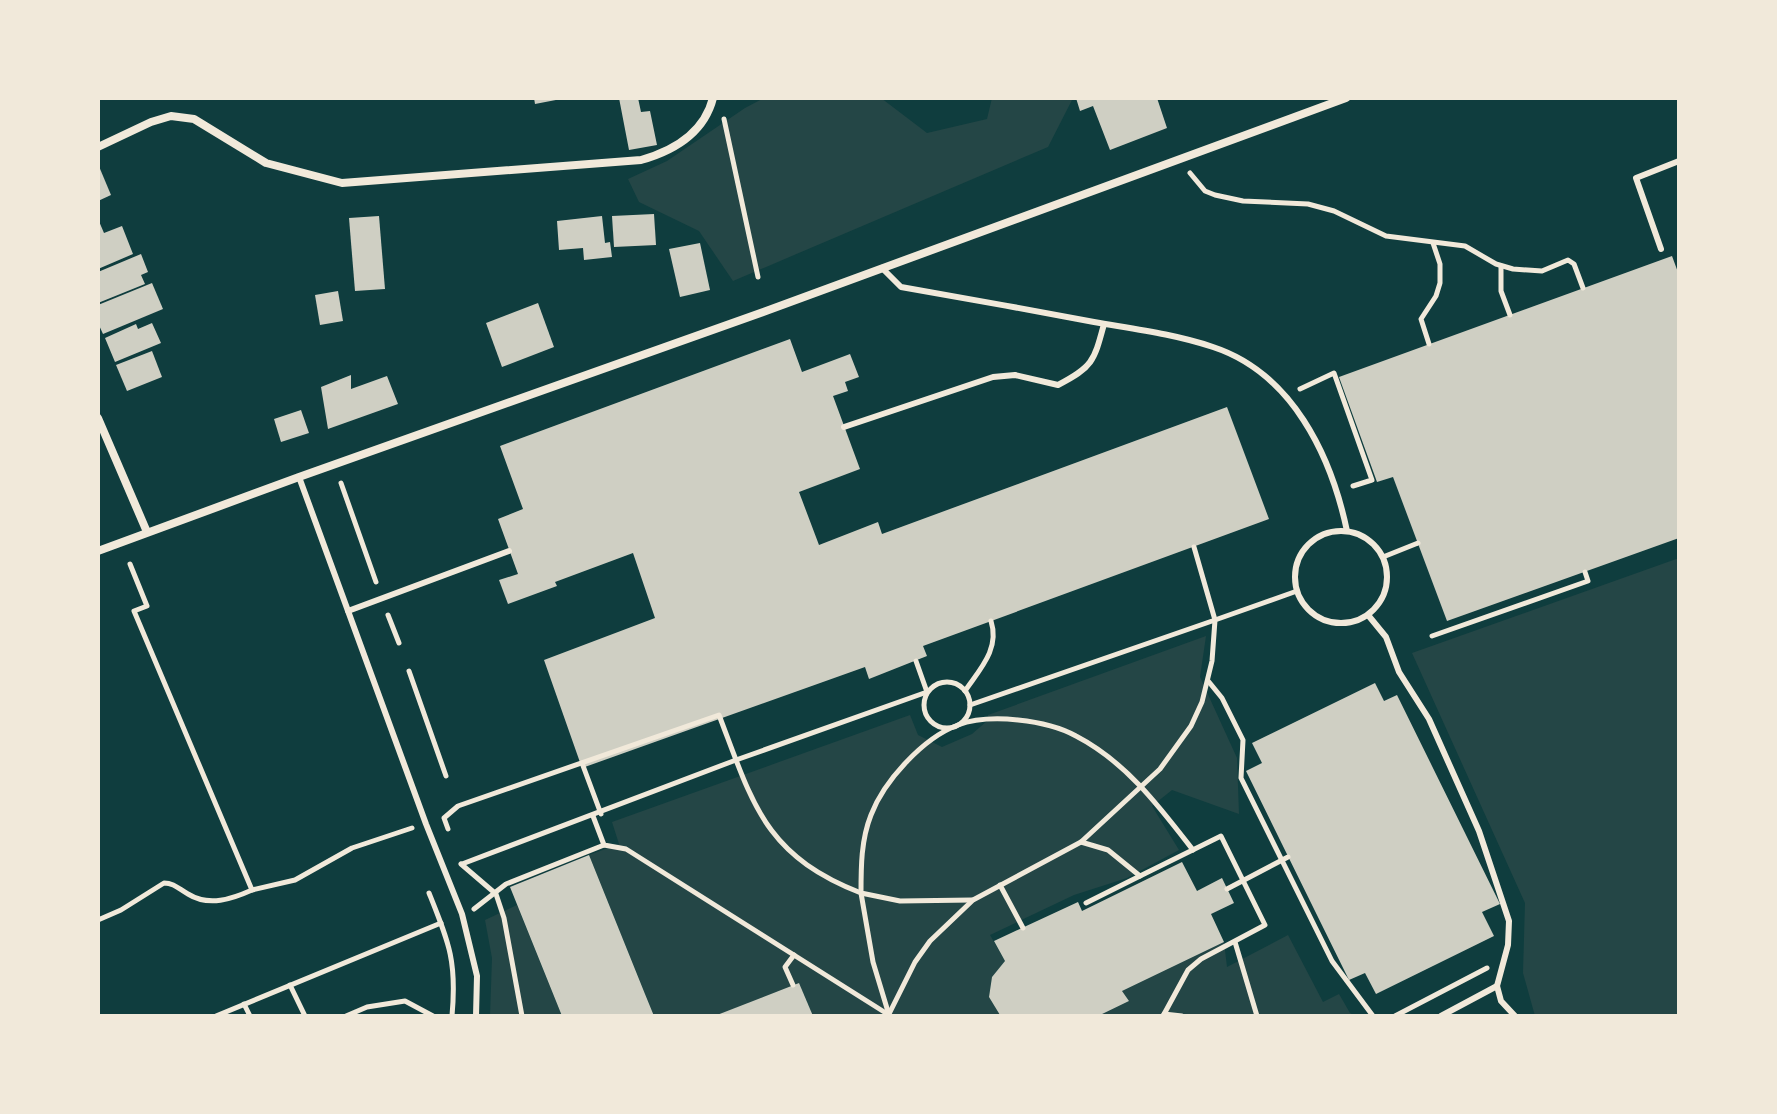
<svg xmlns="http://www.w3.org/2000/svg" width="1777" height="1114" font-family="'Archivo Narrow',sans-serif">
	<rect width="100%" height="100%" fill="#0f3d3e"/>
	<g fill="#244646">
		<polygon points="764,98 881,98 927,133 987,119 992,98 1073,98 1048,147 733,281 699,231 639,202 628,179 667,161 745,108"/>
		<polygon points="1679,558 1679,1016 1535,1016 1523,973 1525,903 1412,653"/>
		<polygon points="1206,636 1200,677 1237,758 1239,814 1172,790 1152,806 1179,850 1127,878 1074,895 990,935 1005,961 992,977 989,997 1002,1016 813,1016 799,983 716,1016 654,1016 589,855 619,844 612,822 910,715 918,735 942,747 972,734 987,721 988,715"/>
		<polygon points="517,905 562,1016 490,1016 492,958 485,920"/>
		<polygon points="1288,935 1323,1002 1339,994 1350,1013 1355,1016 1098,1016 1129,1001 1122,991 1224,942 1227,967"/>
	</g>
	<g fill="#cfcfc3">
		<polygon points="534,98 561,98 561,99 535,104"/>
		<polygon points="619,98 638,98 641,112 650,111 657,145 629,150"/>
		<polygon points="1076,98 1157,98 1167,128 1110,150 1093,106 1080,111"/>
		<polygon points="98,164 111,195 98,201"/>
		<polygon points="654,214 656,245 614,247 612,216"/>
		<polygon points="379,216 385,289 355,291 349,218"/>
		<polygon points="602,216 605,243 610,242 612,257 584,260 583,248 559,250 557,221"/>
		<polygon points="98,219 104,233 122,226 133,254 98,269"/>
		<polygon points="700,243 710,290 680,297 669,249"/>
		<polygon points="141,254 148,272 141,275 145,284 98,303 98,272"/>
		<polygon points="1672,256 1679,275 1679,538 1447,621 1393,477 1377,482 1339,377"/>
		<polygon points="152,283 163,309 103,334 98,323 98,305"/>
		<polygon points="338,291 343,321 320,325 315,295"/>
		<polygon points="538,303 554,347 502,367 486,323"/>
		<polygon points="152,323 161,343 115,362 105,338 136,324 138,329"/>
		<polygon points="790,339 802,372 850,354 859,377 845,382 848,391 833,396 860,469 799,492 819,545 878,522 882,534 1227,407 1269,519 923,646 927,656 869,679 865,667 582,768 544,660 655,618 633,553 555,582 557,586 508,604 499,580 518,574 498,519 523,509 500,446"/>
		<polygon points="152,351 162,377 127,391 116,365"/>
		<polygon points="351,375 351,389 387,376 398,404 328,429 321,387"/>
		<polygon points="301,410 309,433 281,442 274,419"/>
		<polygon points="1375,683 1384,701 1397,695 1500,904 1482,912 1494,936 1376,994 1365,973 1349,980 1246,771 1262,763 1252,743"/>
		<polygon points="589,855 645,994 654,1016 562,1016 510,887"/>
		<polygon points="1182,862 1197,891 1222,878 1234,903 1211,914 1224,942 1122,991 1129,1001 1098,1016 1000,1015 989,997 992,977 1005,961 994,941 1078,902 1082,911"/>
		<polygon points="799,983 813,1016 717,1016 717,1015"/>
	</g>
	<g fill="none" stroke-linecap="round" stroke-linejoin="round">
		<g stroke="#f1e9da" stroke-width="5">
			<polyline points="724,119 758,277"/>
			<polyline points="1190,173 1205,191 1215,195 1243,201 1308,204 1334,211 1386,236 1465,246 1496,264 1513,269 1542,271 1568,260 1574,264 1583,288"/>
			<polyline points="1501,266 1501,291 1510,315"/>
			<polyline points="1429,344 1421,319 1436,296 1440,283 1440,264 1433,243"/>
			<polyline points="1300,389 1334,373 1372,480 1353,486"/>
			<polyline points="341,483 376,582"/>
			<polyline points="1383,557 1418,543"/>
			<polyline points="388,615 399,643"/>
			<polyline points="1432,636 1588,581 1585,572"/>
			<polyline points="409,671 446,776"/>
			<polyline points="1209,682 1222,698 1243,740 1241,778 1332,961 1373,1016"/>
			<circle cx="947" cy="705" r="23"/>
			<path d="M965,691C980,669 1000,649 991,621"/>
			<polyline points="970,705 1215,620 1194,547"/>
			<polyline points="582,763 601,814"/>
			<polyline points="593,816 604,845 626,849 889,1015"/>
			<path d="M448,829L444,818L458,806L719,715C753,804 764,855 861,893L873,962L889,1015"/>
			<polyline points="1081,842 1108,850 1140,876 1221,836 1265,925 1201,959 1188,970 1163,1016"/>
			<polyline points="461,864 496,894 504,918 522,1016"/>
			<polyline points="462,864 736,760 927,692 916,661"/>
			<polyline points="1000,885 1023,928"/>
			<polyline points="1227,889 1288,857"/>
			<polyline points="252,890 295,880 352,848 412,828"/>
			<path d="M429,893C449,943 457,961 452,1016"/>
			<path d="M972,900L900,901L861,893C861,867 861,840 871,815C884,781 923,738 958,725C990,713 1047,720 1076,736C1126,762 1159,806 1193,850"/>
			<polyline points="1086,903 1140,876"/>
			<polyline points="474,909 506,884 604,845"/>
			<path d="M98,920L121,910L164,883C174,883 179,889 188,894C209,907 232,899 252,890L134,611L147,606L130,564"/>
			<polyline points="1235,942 1257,1016"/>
			<polyline points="290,985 305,1016"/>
			<polyline points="793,985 785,967 794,955"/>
			<polyline points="244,1004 250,1016"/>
			<polyline points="889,1014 915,962 930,941 973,900 1081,842 1160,769 1191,726 1202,702 1212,661 1215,620 1297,591"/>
			<polyline points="1164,1014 1182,1016"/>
			<polyline points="216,1016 441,923"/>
			<polyline points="346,1016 367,1007 405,1001 433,1016"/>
			<polyline points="1395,1016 1487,968"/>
		</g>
		<g stroke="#f1e9da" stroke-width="6">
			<polyline points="1661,249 1636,178 1679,161"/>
			<path d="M882,268L901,287C965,298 1030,310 1094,322C1134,329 1174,334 1213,347C1292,373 1331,455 1347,531"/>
			<path d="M844,427L993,377L1015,375L1058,385C1093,367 1094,361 1104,324"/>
			<polyline points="299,477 426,824 462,914 477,976 476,1016"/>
			<circle cx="1341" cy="577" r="46"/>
			<polyline points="348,611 509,551"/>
			<polyline points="1368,615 1386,637 1399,672 1429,719 1479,831 1509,921 1508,945 1497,986 1501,1001 1515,1016"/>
			<polyline points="1441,1016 1497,986"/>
		</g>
		<g stroke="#f1e9da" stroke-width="8">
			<path d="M98,147L151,122L171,116L194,119L266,163L342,183L641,160C673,151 704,133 713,98"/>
			<polyline points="98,418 147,532"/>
			<polyline points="98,551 299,477 766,311 1346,98"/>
		</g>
	</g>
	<rect width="1777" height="1114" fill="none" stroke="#f1e9da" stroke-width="200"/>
</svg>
